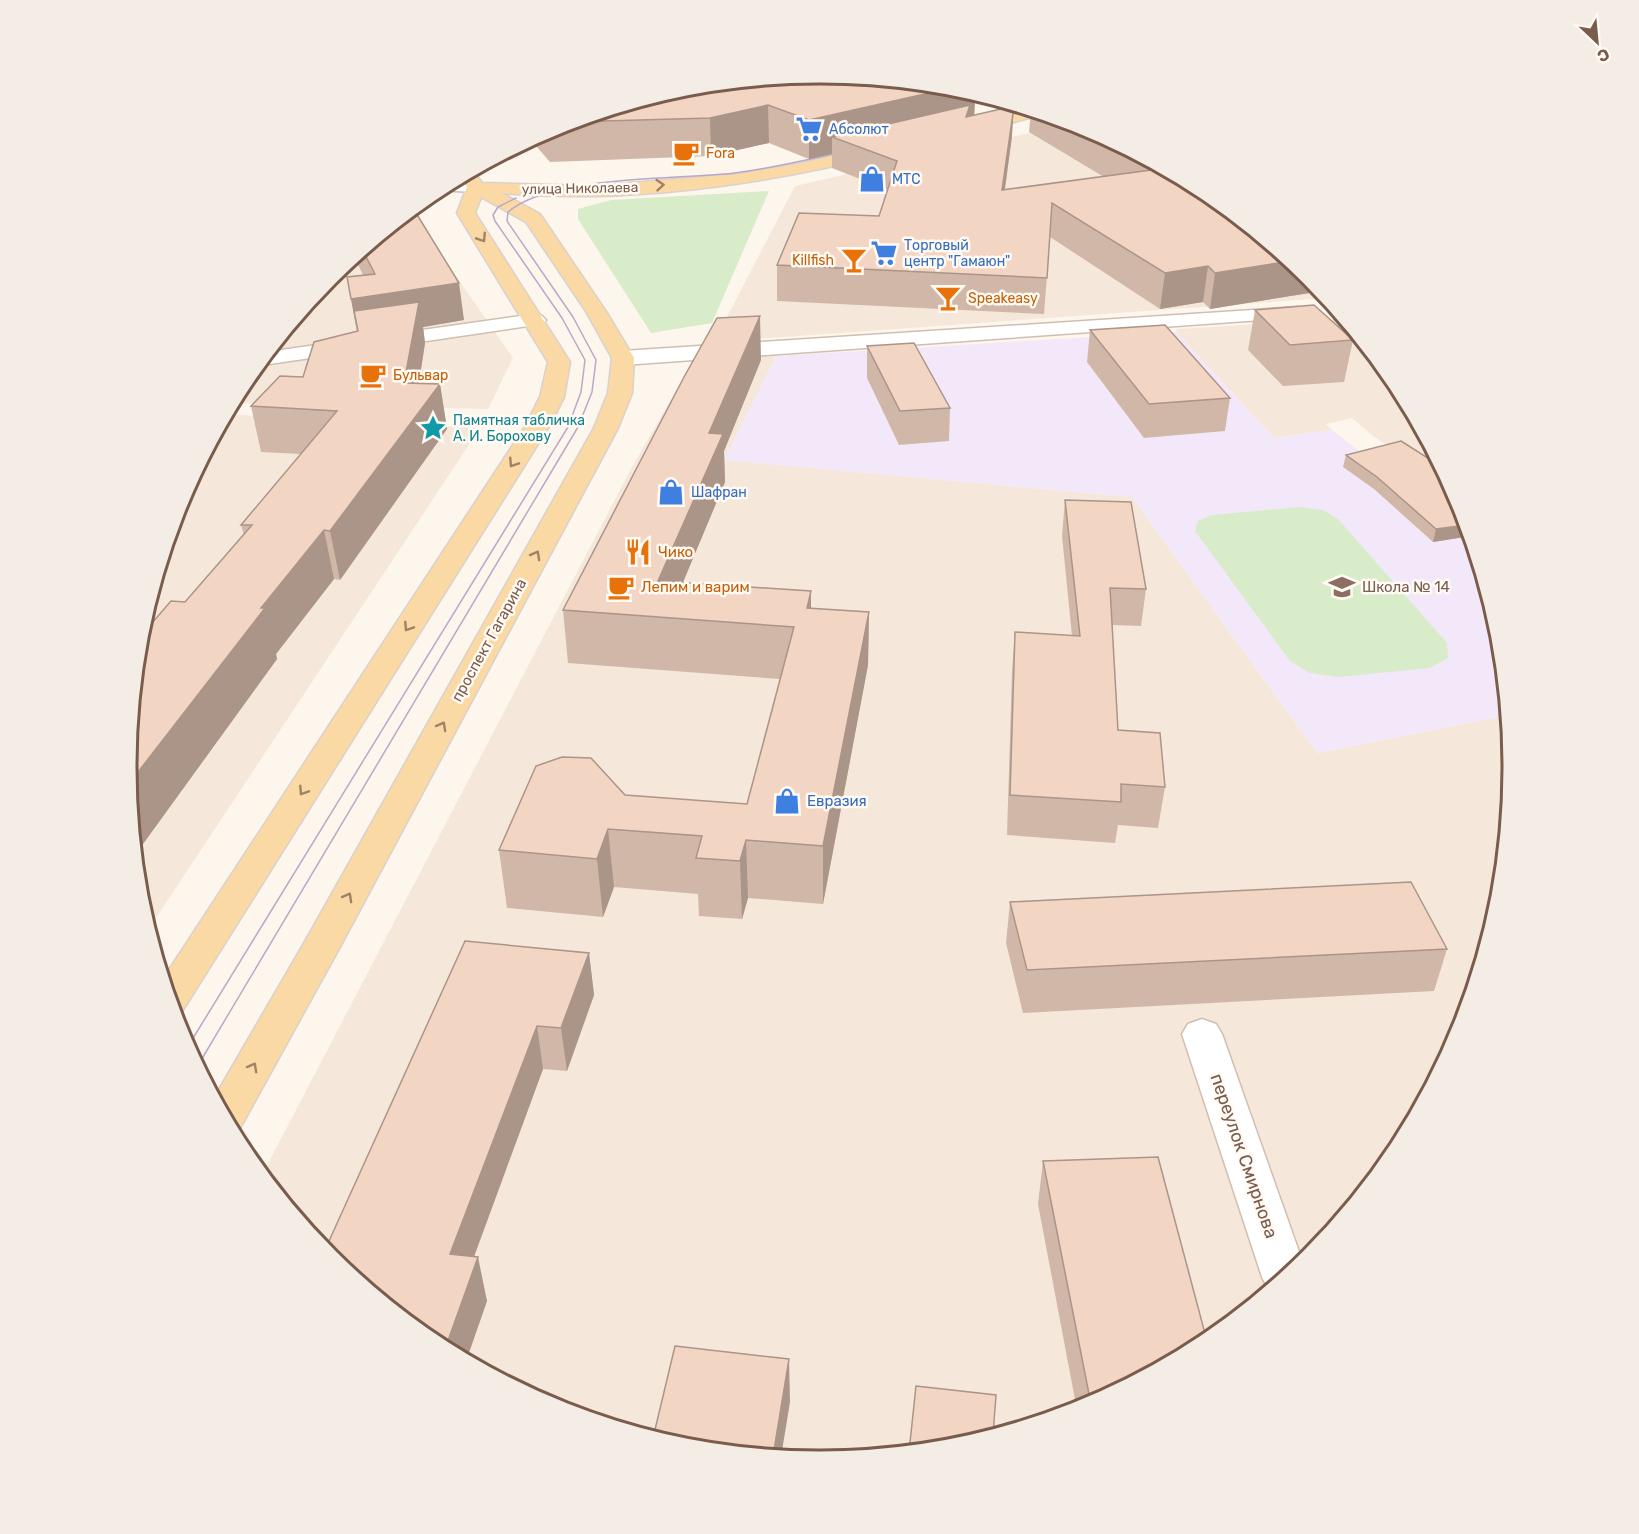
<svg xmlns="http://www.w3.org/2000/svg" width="1639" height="1534" font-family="Rubik,sans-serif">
	<rect width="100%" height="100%" fill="#fdf6ec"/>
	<g fill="#f5e8da">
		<polygon points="1074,123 1310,277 1327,298 714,342 795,186"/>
		<polygon points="410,210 513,358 488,409 231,403 243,381 329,276"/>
		<polygon points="1345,319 1396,382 1451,485 1373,436 1352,418 1326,424 1332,430 1274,438 1176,332 1177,329"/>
		<polygon points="775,353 776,356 725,460 1132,497 1317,753 1508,715 1513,767 1500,903 1460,1033 1396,1153 1310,1258 1204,1344 1085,1408 954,1447 819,1460 684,1447 554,1408 434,1343 329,1257 262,1175 632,467 694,359"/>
		<polygon points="225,414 480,428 148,930 139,902 126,767 139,631 179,501"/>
	</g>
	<polygon fill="#f3e8fa" points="1176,332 1274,438 1332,430 1371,460 1374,489 1433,542 1469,536 1471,538 1500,632 1508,715 1317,753 1132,497 724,460 776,356"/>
	<g fill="#d8ecc9">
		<polygon points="769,191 712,323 651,333 578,219 578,209 611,200"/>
		<polygon points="1299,507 1323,510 1338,519 1447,643 1448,658 1430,668 1339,677 1310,673 1290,661 1195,531 1198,521 1212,515"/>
	</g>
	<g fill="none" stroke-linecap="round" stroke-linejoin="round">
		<g stroke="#d1beb0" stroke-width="3">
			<g id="minor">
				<polygon points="450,182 482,183 485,187 482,191 476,192 434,190"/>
				<polygon points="1298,307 1305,309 1308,313 1305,317 623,365 615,363 612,358 615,353 623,351"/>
				<polygon points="535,314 542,316 546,320 542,324 256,366 267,352"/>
				<polygon points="1202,1019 1216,1024 1222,1034 1303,1263 1269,1291 1262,1277 1182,1034 1188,1024"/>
			</g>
		</g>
		<g stroke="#dad1cd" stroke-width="3">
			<g id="major">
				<polygon points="1029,109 1044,114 970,134 962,129 964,126"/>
				<path d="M876,146L884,151L882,155C759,185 628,204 501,193L540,214L607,313L634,358L632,393L618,428L341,945L239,1130L232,1132L214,1098L303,945L594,428L608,393L612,358L587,313L526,222L481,197L475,213L570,362L564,397L550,425L183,1010L173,1013L163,979L526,425L540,397L548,362L457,213L467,187L460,176L473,170L482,183L592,186L739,174L798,164Z"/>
			</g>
		</g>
		<use href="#minor" fill="#fff" fill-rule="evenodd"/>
		<use href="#major" fill="#fbd9a5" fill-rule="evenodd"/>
		<g stroke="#b9a8c9" stroke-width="1.5">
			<polyline points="996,116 1027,109"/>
			<polyline points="187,1048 568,427 581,392 585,360 562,318 495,221 493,215 498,207 516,198"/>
			<path d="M197,1067L578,427L592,392L596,360L573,317L507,221L508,212C551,175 676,180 735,173C773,168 810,159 847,151"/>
		</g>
	</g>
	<g fill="#d1b7a8">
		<polygon points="685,87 955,87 979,94 975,99 974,115 1012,136 1005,190 1104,177 1029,132 1031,110 1085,126 1310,277 1322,291 1210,309 1203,302 1160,309 1050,237 1044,314 777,301 777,265 879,216 888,190 832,168 832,154 809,159 769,143 711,156 550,162 530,139 554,126"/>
		<polygon points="413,208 464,320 423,327 425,343 419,383 440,384 447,429 340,580 334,579 276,654 277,659 135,855 126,767 185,602 244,535 241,525 301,454 261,452 251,406 303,377 357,331 347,277 363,275 354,256"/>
		<polygon points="1255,310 1353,340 1344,382 1283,386 1248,350"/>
		<polygon points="1090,330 1230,398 1225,431 1144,438 1087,362"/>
		<polygon points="867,346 950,408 949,441 899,445 867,378"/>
		<polygon points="761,360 724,451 725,482 683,582 811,608 869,612 868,665 823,904 748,898 742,919 699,916 698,894 614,887 603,917 507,908 499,850 625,795 747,804 780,679 568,663 563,610"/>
		<polygon points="1346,455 1460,502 1471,536 1433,542 1374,489 1343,467"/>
		<polygon points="1065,500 1146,589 1141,626 1112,625 1118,730 1165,787 1158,828 1118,825 1115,843 1007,835 1012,671 1015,632 1072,636 1062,536"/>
		<polygon points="1010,902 1447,949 1434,991 1023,1013 1006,943"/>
		<polygon points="589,953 594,995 567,1071 543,1069 474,1257 487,1301 466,1361 434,1343 329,1257"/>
		<polygon points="1043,1161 1204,1344 1085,1408 1077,1410 1038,1204"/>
	</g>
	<g fill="#aa9588">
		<polygon points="956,87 979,94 975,99 974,120 832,137 832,154 809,159 809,120"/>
		<polygon points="768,105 769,143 711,156 710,118"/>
		<polygon points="1014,106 1012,136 1000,223 1002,190"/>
		<polygon points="1291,261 1310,277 1322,291 1210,309 1215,273"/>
		<polygon points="1208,266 1203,302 1160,309 1165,273"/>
		<polygon points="459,283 464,320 423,327 425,343 413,421 440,384 447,429 340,580 330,531 411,423 354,311 358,337 351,299"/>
		<polygon points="760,316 761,360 724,451 725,482 668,618 658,581 709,433"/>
		<polygon points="1467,525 1471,536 1433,542 1436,529"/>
		<polygon points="324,530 334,579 276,654 277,659 135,855 128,785 261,608"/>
		<polygon points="811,591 811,644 807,608"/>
		<polygon points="869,612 868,665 823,904 823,846"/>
		<polygon points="608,829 614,887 603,917 597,859"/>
		<polygon points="746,840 748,898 742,919 740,861"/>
		<polygon points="589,953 594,995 567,1071 561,1028"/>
		<polygon points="537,1026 543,1069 459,1297 450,1254"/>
		<polygon points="478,1257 487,1301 466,1361 445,1349"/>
		<polygon points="789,1359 790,1402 781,1457 773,1456"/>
	</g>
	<g fill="#f3d5c3" stroke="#aa9588" stroke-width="1.5">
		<polygon points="819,74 956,87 809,120 768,105 710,118 568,122 685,87"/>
		<polygon points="970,105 966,117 1014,106 1002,190 1151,170 1061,119 1085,126 1205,191 1291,261 1215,273 1208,266 1165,273 1052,203 1047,278 777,265 799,213 879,216 897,161 832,137"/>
		<polygon points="413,208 459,283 351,299 347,277 375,274 362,249"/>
		<polygon points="419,302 404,383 440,384 330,531 324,530 261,608 265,608 128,785 126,767 139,638 171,601 185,602 252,525 241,525 337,411 251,406 280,376 303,377 314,342 358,331 354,311"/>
		<polygon points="1314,305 1353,340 1290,345 1255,310"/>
		<polygon points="760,316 709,433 723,434 658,581 811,591 807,608 869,612 823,846 746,840 740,861 696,858 702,836 608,829 597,859 499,850 536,766 562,757 591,758 625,795 747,804 794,627 563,610 684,377 717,318"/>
		<polygon points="1165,325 1230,398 1149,404 1090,330"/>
		<polygon points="914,343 950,408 900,411 867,346"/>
		<polygon points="1401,441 1442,467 1460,502 1467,525 1436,529 1377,477 1346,455"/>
		<polygon points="1065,500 1131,502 1146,589 1110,588 1118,730 1160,733 1165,787 1121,784 1121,802 1010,795 1015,632 1080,636"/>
		<polygon points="1411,882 1447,949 1027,970 1010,902"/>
		<polygon points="465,941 589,953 561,1028 537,1026 450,1254 478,1257 445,1349 434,1343 329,1257 324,1252"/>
		<polygon points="1158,1157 1207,1341 1091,1404 1043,1161"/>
		<polygon points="675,1346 789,1359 773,1456 684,1447 653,1438"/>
		<polygon points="916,1386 996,1395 993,1435 954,1447 909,1452"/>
	</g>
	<defs><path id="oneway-chevron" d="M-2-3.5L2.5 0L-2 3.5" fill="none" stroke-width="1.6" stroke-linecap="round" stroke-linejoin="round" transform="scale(1.5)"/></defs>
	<g stroke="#a18267">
		<use href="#oneway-chevron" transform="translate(660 185) rotate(-5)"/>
		<use href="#oneway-chevron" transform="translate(482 238) rotate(57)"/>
		<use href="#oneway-chevron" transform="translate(513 463) rotate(123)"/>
		<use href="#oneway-chevron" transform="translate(536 555) rotate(-61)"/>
		<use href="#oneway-chevron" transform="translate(408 627) rotate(123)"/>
		<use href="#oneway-chevron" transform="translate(442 726) rotate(-61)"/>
		<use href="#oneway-chevron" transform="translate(303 791) rotate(123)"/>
		<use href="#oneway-chevron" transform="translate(348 897) rotate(-61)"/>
		<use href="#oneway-chevron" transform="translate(253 1067) rotate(-61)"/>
	</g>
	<defs>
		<g id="supermarket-bare" transform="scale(2.07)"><path d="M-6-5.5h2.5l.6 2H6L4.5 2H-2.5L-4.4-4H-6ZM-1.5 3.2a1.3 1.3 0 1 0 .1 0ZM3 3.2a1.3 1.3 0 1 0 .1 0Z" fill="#3f7fe0" stroke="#fffaf3" stroke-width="2.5" paint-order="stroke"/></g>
		<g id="cafe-bare" transform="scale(2.07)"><path d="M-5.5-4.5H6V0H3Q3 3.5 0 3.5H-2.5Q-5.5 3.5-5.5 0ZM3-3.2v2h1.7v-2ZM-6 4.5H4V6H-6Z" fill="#e8710a" stroke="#fffaf3" stroke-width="2.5" paint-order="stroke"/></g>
		<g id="shop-bare" transform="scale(2.07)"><path d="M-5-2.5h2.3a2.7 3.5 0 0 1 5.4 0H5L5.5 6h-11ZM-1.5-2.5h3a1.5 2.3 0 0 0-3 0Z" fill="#3f7fe0" stroke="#fffaf3" stroke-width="2.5" paint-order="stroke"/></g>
		<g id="bar-bare" transform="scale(2.07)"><path d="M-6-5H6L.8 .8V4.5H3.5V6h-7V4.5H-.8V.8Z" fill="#e8710a" stroke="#fffaf3" stroke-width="2.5" paint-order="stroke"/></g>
		<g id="sight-bare" transform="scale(2.07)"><path d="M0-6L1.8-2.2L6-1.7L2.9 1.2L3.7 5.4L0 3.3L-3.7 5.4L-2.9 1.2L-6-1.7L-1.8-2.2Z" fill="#0f9aa8" stroke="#fffaf3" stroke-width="2.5" paint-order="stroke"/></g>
		<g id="restaurant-bare" transform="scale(2.07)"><path d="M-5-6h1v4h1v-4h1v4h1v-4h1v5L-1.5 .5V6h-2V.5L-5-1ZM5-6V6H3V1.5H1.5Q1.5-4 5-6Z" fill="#e8710a" stroke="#fffaf3" stroke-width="2.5" paint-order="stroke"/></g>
		<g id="school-bare" transform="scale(2.07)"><path d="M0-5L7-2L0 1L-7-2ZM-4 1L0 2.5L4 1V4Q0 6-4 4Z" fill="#8d6e63" stroke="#fffaf3" stroke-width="2.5" paint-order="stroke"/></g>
	</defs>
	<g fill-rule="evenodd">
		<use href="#supermarket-bare" x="809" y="129"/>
		<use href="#cafe-bare" x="686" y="153"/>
		<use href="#shop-bare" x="872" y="179"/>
		<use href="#supermarket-bare" x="884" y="253"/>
		<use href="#bar-bare" x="854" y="260"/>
		<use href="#bar-bare" x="948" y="298"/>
		<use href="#cafe-bare" x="373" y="375"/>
		<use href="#sight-bare" x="433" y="428"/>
		<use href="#shop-bare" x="671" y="492"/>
		<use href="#restaurant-bare" x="638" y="552"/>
		<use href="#cafe-bare" x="621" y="587"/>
		<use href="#school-bare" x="1342" y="587"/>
		<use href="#shop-bare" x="787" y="801"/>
	</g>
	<g text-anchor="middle" stroke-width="5" stroke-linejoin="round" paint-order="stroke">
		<g font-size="14" fill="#366cbe" stroke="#fffaf3" text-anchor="start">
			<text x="829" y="134">Абсолют</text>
			<text x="892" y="184">МТС</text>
			<text x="904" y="250">Торговый<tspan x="904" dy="16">центр "Гамаюн"</tspan></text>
			<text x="691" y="497">Шафран</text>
		</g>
		<g font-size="14" fill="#c56008" stroke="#fffaf3" text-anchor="start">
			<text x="706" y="158">Fora</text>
			<text x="834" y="265" text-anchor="end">Killfish</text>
			<text x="968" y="303">Speakeasy</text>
			<text x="393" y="380">Бульвар</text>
		</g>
		<g font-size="14" fill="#7a5c4d" stroke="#fffaf3">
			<text transform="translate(580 188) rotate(-1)" y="5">улица Николаева</text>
		</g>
		<g font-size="14" fill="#0d838f" stroke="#fffaf3" text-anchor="start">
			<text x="453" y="425">Памятная табличка<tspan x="453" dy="16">А. И. Борохову</tspan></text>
		</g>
		<g font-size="15" fill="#c56008" stroke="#fffaf3" text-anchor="start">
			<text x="658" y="557">Чико</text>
			<text x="641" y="592">Лепим и варим</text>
		</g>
		<g font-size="15" fill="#785e54" stroke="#fffaf3" text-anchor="start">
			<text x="1362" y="592">Школа № 14</text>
		</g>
		<g font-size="15" fill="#7a5c4d" stroke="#fffaf3">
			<text transform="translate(489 640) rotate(-61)" y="5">проспект Гагарина</text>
		</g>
		<g font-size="15" fill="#366cbe" stroke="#fffaf3" text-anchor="start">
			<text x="807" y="806">Евразия</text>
		</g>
		<g font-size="18" fill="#7a5c4d" stroke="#fffaf3">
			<text transform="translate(1244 1156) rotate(71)" y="6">переулок Смирнова</text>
		</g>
	</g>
	<path d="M0 0H1639V1534H0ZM819 84H820A682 682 0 0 1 1502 766V768A682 682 0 0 1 820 1450H819A682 682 0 0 1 137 768V766A682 682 0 0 1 819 84Z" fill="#f4ede6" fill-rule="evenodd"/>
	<path fill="none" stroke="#7a5c4d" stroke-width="3" d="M819 84H820A682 682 0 0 1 1502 766V768A682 682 0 0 1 820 1450H819A682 682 0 0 1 137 768V766A682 682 0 0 1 819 84Z"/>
	<g transform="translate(1597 42) rotate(154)" stroke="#fffaf3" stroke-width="4.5" paint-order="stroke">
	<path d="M0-4.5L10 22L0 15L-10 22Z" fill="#7a5c4d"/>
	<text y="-9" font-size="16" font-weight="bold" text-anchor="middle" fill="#7a5c4d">С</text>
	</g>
</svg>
